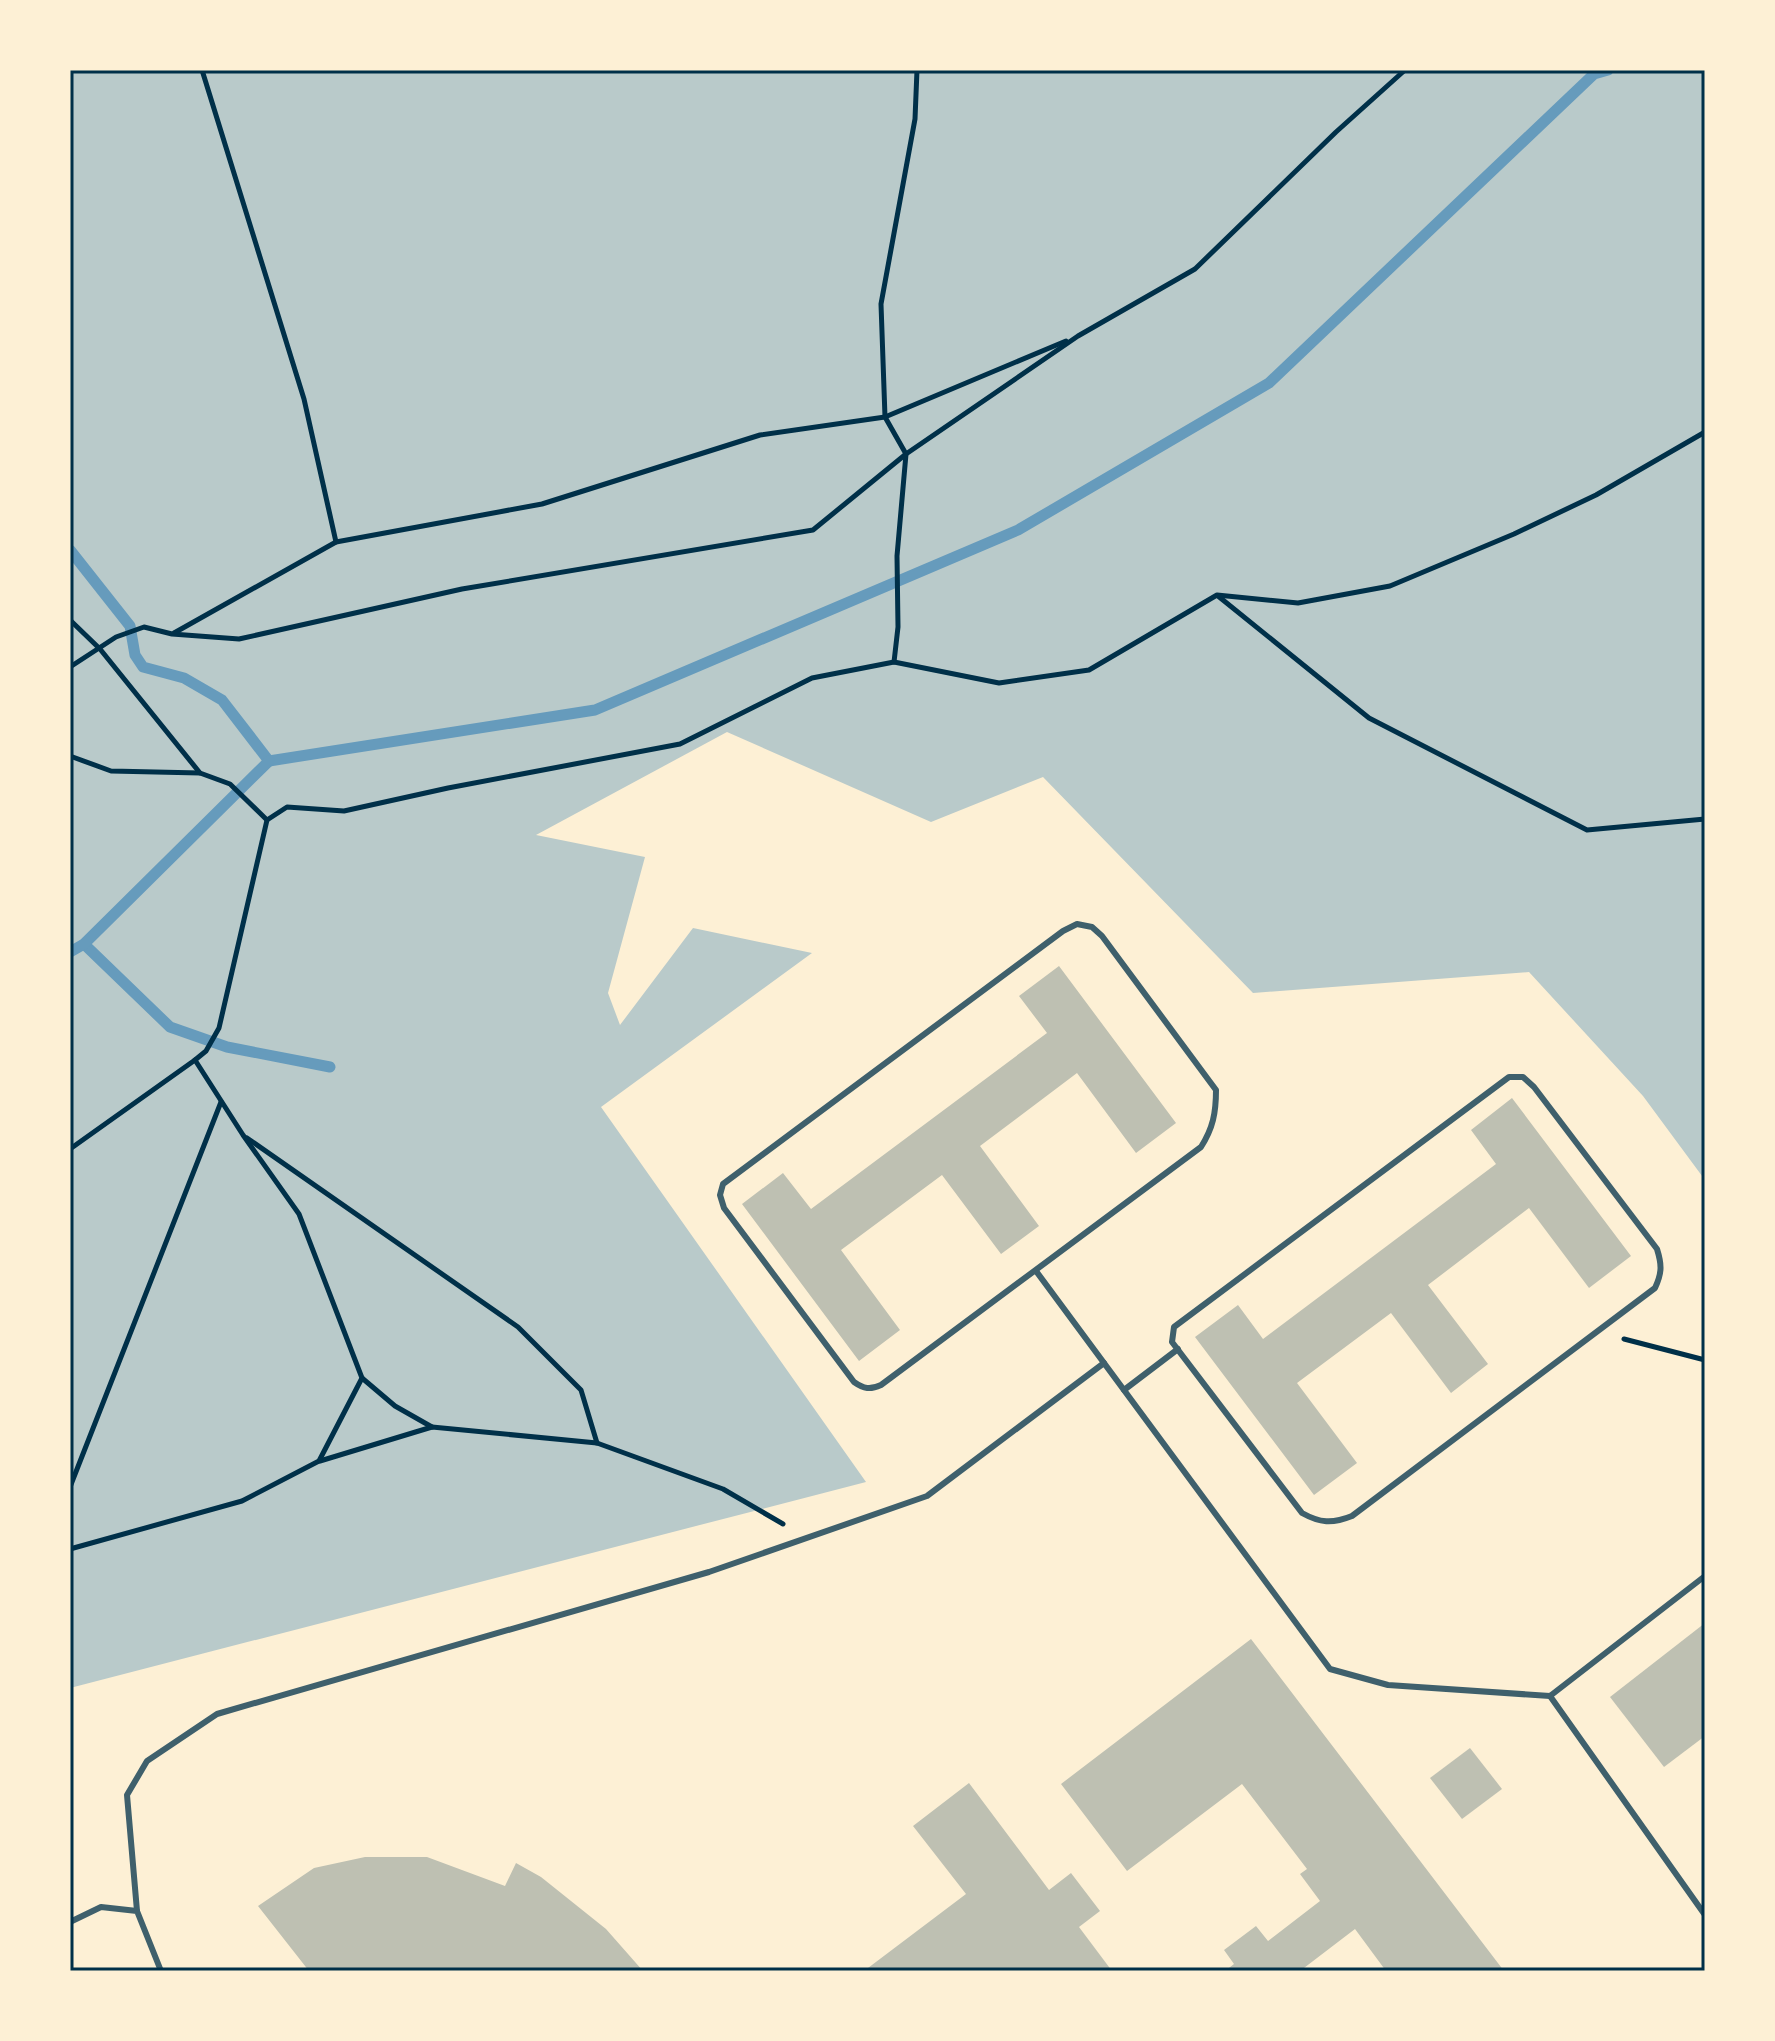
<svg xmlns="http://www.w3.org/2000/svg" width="1775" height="2041" font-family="'Exo 2',sans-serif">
	<rect width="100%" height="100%" fill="#fdf0d5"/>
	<polygon fill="#b9caca" points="70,70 1705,70 1705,1180 1643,1096 1529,972 1253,993 1043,777 931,822 727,732 536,835 645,857 608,993 620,1025 693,928 812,953 601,1107 866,1482 70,1688"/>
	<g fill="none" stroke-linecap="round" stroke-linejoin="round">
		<g stroke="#669bbc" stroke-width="11">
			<polyline points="70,550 130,626 135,655 143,667 184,678 222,700 269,761"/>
			<polyline points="269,761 595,710 1018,530 1269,383 1594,74 1608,70"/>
			<polyline points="84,944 170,1027 227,1047 330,1067"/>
			<polyline points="70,952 84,944 269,761"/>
		</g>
	</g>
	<g fill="#bec0b2">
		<polygon points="1059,966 1176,1123 1136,1153 1077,1073 980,1146 1039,1226 1001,1254 942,1175 841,1250 900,1330 859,1361 742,1204 783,1173 811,1209 1047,1033 1019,996"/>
		<polygon points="1512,1098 1631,1256 1589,1288 1529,1208 1428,1285 1488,1364 1451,1393 1391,1313 1297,1383 1357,1463 1314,1495 1195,1337 1238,1305 1263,1339 1496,1164 1471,1130"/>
		<polygon points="1705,1623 1705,1736 1664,1767 1610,1697"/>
		<polygon points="1251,1639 1504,1971 1386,1971 1355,1929 1300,1971 1225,1971 1234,1964 1224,1950 1256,1926 1268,1941 1320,1901 1300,1874 1307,1869 1242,1784 1127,1871 1061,1784"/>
		<polygon points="1470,1748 1502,1789 1462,1819 1430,1778"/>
		<polygon points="969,1783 1049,1890 1071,1873 1100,1911 1079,1927 1112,1971 864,1971 966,1894 913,1826"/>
		<polygon points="365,1857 427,1857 505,1886 516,1863 541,1877 606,1929 643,1971 309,1971 258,1906 314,1868"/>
	</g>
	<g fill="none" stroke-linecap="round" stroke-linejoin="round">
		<g stroke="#003049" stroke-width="5">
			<polyline points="202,70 304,399 336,542"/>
			<polyline points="1218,596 1369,718 1587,830 1705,819"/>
			<polyline points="70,620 100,649 200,773 230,784 267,820"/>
			<polyline points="174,633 336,542 542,504 760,435 885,417 1066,341"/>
			<polyline points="894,662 898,627 897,556 906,454 885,417 881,304 915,119 917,70"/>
			<polyline points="70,667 116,637 144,627 172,634 239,639 462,589 813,530 906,454 1078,336 1195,269 1336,132 1405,70"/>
			<polyline points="70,756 111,771 200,773"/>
			<polyline points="247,1138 518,1327 581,1390 597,1443"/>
			<polyline points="70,1149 195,1060"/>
			<polyline points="1624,1339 1705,1360"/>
			<polyline points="362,1378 395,1406 432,1427"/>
			<polyline points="320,1461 432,1427 597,1443 723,1489 783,1524"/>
			<polyline points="70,1487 221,1102"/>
			<polyline points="70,1549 242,1501 319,1461 362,1378 299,1214 243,1135 195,1060 206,1051 219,1028 267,820 287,807 344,811 448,788 680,744 812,678 894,662 999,683 1089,670 1217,595 1298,603 1390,586 1514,534 1596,495 1705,432"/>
		</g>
		<g stroke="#3f606c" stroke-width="6">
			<path d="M1077,924L1092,927L1102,936L1216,1090C1216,1113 1213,1128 1201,1147L881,1385C870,1390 864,1389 854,1382L724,1208L720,1195L723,1184L1063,931Z"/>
			<path d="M1509,1077H1523L1534,1087L1657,1249C1662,1265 1662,1273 1655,1288L1352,1516C1332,1524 1320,1523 1302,1513L1172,1342L1174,1327Z"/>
			<polyline points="1036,1271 1104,1363"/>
			<polyline points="1124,1390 1178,1349"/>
			<polyline points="1550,1696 1705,1915"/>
			<polyline points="137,1911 127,1795 147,1761 217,1714 709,1572 927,1496 1104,1363 1330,1669 1388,1685 1550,1696 1705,1576"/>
			<polyline points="70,1922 101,1907 137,1911 161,1971"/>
		</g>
	</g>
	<rect width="1775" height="2041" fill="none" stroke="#fdf0d5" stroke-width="144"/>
	<rect x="72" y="72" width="1631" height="1897" fill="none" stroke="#003049" stroke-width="3"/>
</svg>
